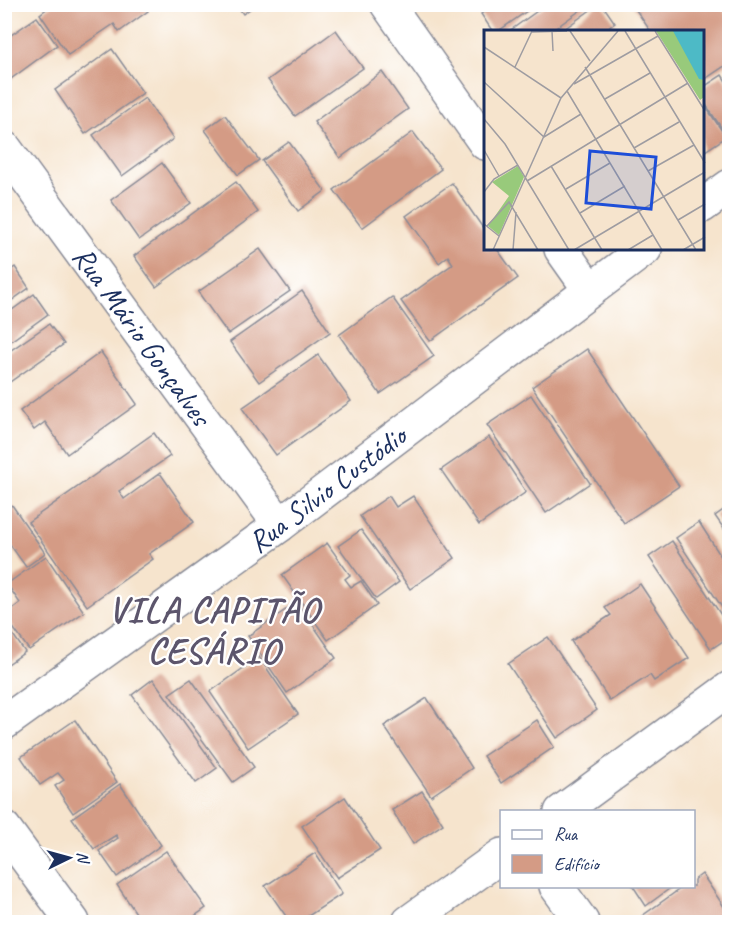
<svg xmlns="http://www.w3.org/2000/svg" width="734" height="927" font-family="Caveat,sans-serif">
	<rect width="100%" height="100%" fill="#fff"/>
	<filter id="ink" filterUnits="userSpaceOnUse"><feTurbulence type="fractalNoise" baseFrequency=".0167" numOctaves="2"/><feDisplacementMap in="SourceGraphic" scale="12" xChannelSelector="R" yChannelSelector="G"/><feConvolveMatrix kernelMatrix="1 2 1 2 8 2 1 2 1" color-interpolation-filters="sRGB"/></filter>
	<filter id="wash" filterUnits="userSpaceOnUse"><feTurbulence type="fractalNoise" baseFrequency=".008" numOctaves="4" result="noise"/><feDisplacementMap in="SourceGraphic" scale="24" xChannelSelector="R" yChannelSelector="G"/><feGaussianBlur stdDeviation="1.35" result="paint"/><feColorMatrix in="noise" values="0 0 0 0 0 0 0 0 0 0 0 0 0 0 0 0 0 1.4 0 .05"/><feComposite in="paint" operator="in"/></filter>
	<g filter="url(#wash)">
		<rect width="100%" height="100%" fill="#f6e4cd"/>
		<g id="blocks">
			<g fill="#d49b85">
				<polygon points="53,4 144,4 148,11 119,32 114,24 68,55 40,14"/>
				<polygon points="236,4 257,4 243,14"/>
				<polygon points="495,4 537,4 497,32 493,32 481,14"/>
				<polygon points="547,4 589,4 550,32 508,32"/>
				<polygon points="599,4 602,4 615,23 602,32 560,32"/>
				<polygon points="632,4 720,4 729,19 729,63 702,81 702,32 651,32"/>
				<polygon points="37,17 57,45 8,81 4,77 4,40"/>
				<polygon points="336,30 363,68 295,116 268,80"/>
				<polygon points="112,49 143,93 85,134 55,90"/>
				<polygon points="382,72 408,109 340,158 314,122"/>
				<polygon points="722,75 729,86 729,139 702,99 702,88"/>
				<polygon points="145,98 173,139 122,176 93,135"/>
				<polygon points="702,101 726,137 702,153"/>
				<polygon points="225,115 259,160 238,175 205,130"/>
				<polygon points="413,132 441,169 362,228 334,190"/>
				<polygon points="289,142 325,191 298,211 262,161"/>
				<polygon points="162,163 191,203 139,240 111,200"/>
				<polygon points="236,182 258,212 156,287 134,256"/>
				<polygon points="452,183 485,231 485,249 497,249 518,278 430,341 401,301 453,264 448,256 439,263 406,216"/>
				<polygon points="260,249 290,291 228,334 198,292"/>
				<polygon points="15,267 29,288 4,306 4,275"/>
				<polygon points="302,291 330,332 259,382 230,342"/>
				<polygon points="34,294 48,314 4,346 4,316"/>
				<polygon points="392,297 434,356 380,394 339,335"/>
				<polygon points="49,324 64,344 4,386 4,355"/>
				<polygon points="587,349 679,486 624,523 532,387"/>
				<polygon points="101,352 137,404 67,454 45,422 34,430 20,411"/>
				<polygon points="318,355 351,401 276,455 242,408"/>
				<polygon points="531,395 590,483 546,513 487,425"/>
				<polygon points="154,433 170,456 119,491 124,499 160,473 194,522 149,554 153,559 87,606 28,522"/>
				<polygon points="489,437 526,492 479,525 441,470"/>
				<polygon points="389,496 396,507 413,496 455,558 410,589 360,516"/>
				<polygon points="12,505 45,553 26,567 4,536 4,511"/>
				<polygon points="729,506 729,536 715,516"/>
				<polygon points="699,522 729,569 729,618 676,538"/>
				<polygon points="361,530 399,582 376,599 338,546"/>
				<polygon points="672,541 729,627 729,637 711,649 649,557"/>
				<polygon points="327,543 350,575 345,579 351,587 361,581 377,605 328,640 282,575"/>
				<polygon points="46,556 84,612 29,650 4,615 20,603 7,584"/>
				<polygon points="640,584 689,658 654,681 650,675 610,701 571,641 611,615 605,608"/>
				<polygon points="297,602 336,658 287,693 248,636"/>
				<polygon points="5,623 25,652 5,666"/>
				<polygon points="548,637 597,710 557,738 508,664"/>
				<polygon points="259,657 298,714 248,748 210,692"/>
				<polygon points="153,679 217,768 196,783 132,695"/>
				<polygon points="191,679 254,767 233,782 169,694"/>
				<polygon points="427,698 472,768 431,796 384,726"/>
				<polygon points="75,720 117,782 73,813 55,786 64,780 58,773 40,785 21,757"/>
				<polygon points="537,720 554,747 501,783 483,756"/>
				<polygon points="120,784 161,845 117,877 99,851 118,838 116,835 94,849 72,818"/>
				<polygon points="422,791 443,824 413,844 392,810"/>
				<polygon points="345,797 380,850 337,878 302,826"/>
				<polygon points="166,851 206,908 186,922 142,922 117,885"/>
				<polygon points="315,853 342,894 299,922 290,922 265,886"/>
				<polygon points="702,874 729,914 729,917 722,922 646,922 642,916 684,886 694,886 694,880"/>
				<polygon points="633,886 673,886 646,906"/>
			</g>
		</g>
	</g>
	<g filter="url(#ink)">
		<use href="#blocks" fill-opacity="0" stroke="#888a96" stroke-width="1.5"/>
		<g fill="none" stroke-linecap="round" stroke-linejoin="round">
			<g stroke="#888a96" stroke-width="36">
				<g id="minor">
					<polyline points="387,4 485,143"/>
					<polyline points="4,147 280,525"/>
					<polyline points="702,206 730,186"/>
					<polyline points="561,249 590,290"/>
					<polyline points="4,723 280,525 645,249"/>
					<polyline points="561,812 730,688"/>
					<polyline points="4,828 73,922"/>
					<polyline points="556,886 582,922"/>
					<polyline points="409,922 502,855"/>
				</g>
			</g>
			<use href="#minor" stroke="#fff" stroke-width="33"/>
		</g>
	</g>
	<g text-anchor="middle" stroke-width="4.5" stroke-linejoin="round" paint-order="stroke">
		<g font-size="30" fill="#1b2f5e" stroke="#fff">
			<text transform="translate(142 336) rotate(54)" y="10">Rua Mário Gonçalves</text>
			<text transform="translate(327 489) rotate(-37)" y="10">Rua Silvio Custódio</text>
		</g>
		<g font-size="36" font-weight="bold" letter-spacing="1.5" fill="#5c556c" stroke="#fff">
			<text x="214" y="622">VILA CAPITÃO<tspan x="214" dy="41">CESÁRIO</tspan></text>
		</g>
	</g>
	<g transform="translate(484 30)">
		<rect width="220" height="220" fill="#f6e4cd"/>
		<path d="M172,1H220V67L216,70ZM34,136L40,147L15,205L4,196L25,166L8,152Z" fill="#98ca7b"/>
		<path d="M189,1H219L220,50L215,49Z" fill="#4dbac6"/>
		<path fill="none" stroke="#9e9ca1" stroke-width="1.5" d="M68,1L69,21M86,1L106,31M141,1L221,133M171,1L221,81M48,2L83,1M0,17L77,68M31,37L48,1M101,37L212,220M0,52L60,107L97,84M90,54L174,6M83,61L178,220M121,69L166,43M0,89L21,114L85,220M150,118L195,92M0,120L15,146M67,136L118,220M164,141L210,115M43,151L204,53M82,159L126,133M0,162L10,149L34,135M96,183L141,156M194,190L221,174M0,194L15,206M3,196L25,172L54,220M9,220L77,68L134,1M29,220L32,182M90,220L221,142M144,220L169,205M199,220L221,207"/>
		<path fill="#1d4ed8" fill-opacity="0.15" stroke="#1d4ed8" stroke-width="3" d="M106,121L172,127L167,179L102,173Z"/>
		<rect width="220" height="220" fill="none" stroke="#1b2f5e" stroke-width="3"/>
	</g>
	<rect width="734" height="927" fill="none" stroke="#fff" stroke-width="24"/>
	<rect x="500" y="810" width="195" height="78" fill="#ffffff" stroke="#a4acbf" stroke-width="1.5"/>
	<rect x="512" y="830" width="30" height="9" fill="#ffffff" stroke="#a4acbf" stroke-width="1.5"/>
	<text x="554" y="840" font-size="18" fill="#1b2f5e">Rua</text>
	<rect x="512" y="855" width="30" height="18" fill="#d49b85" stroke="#a4acbf" stroke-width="1.5"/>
	<text x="554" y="870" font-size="18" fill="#1b2f5e">Edifício</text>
	<g transform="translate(69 858) rotate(85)" stroke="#ffffff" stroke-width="4.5" paint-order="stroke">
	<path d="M0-4.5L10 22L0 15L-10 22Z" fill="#1b2f5e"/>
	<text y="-9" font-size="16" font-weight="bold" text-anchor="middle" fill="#1b2f5e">N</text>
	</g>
</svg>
